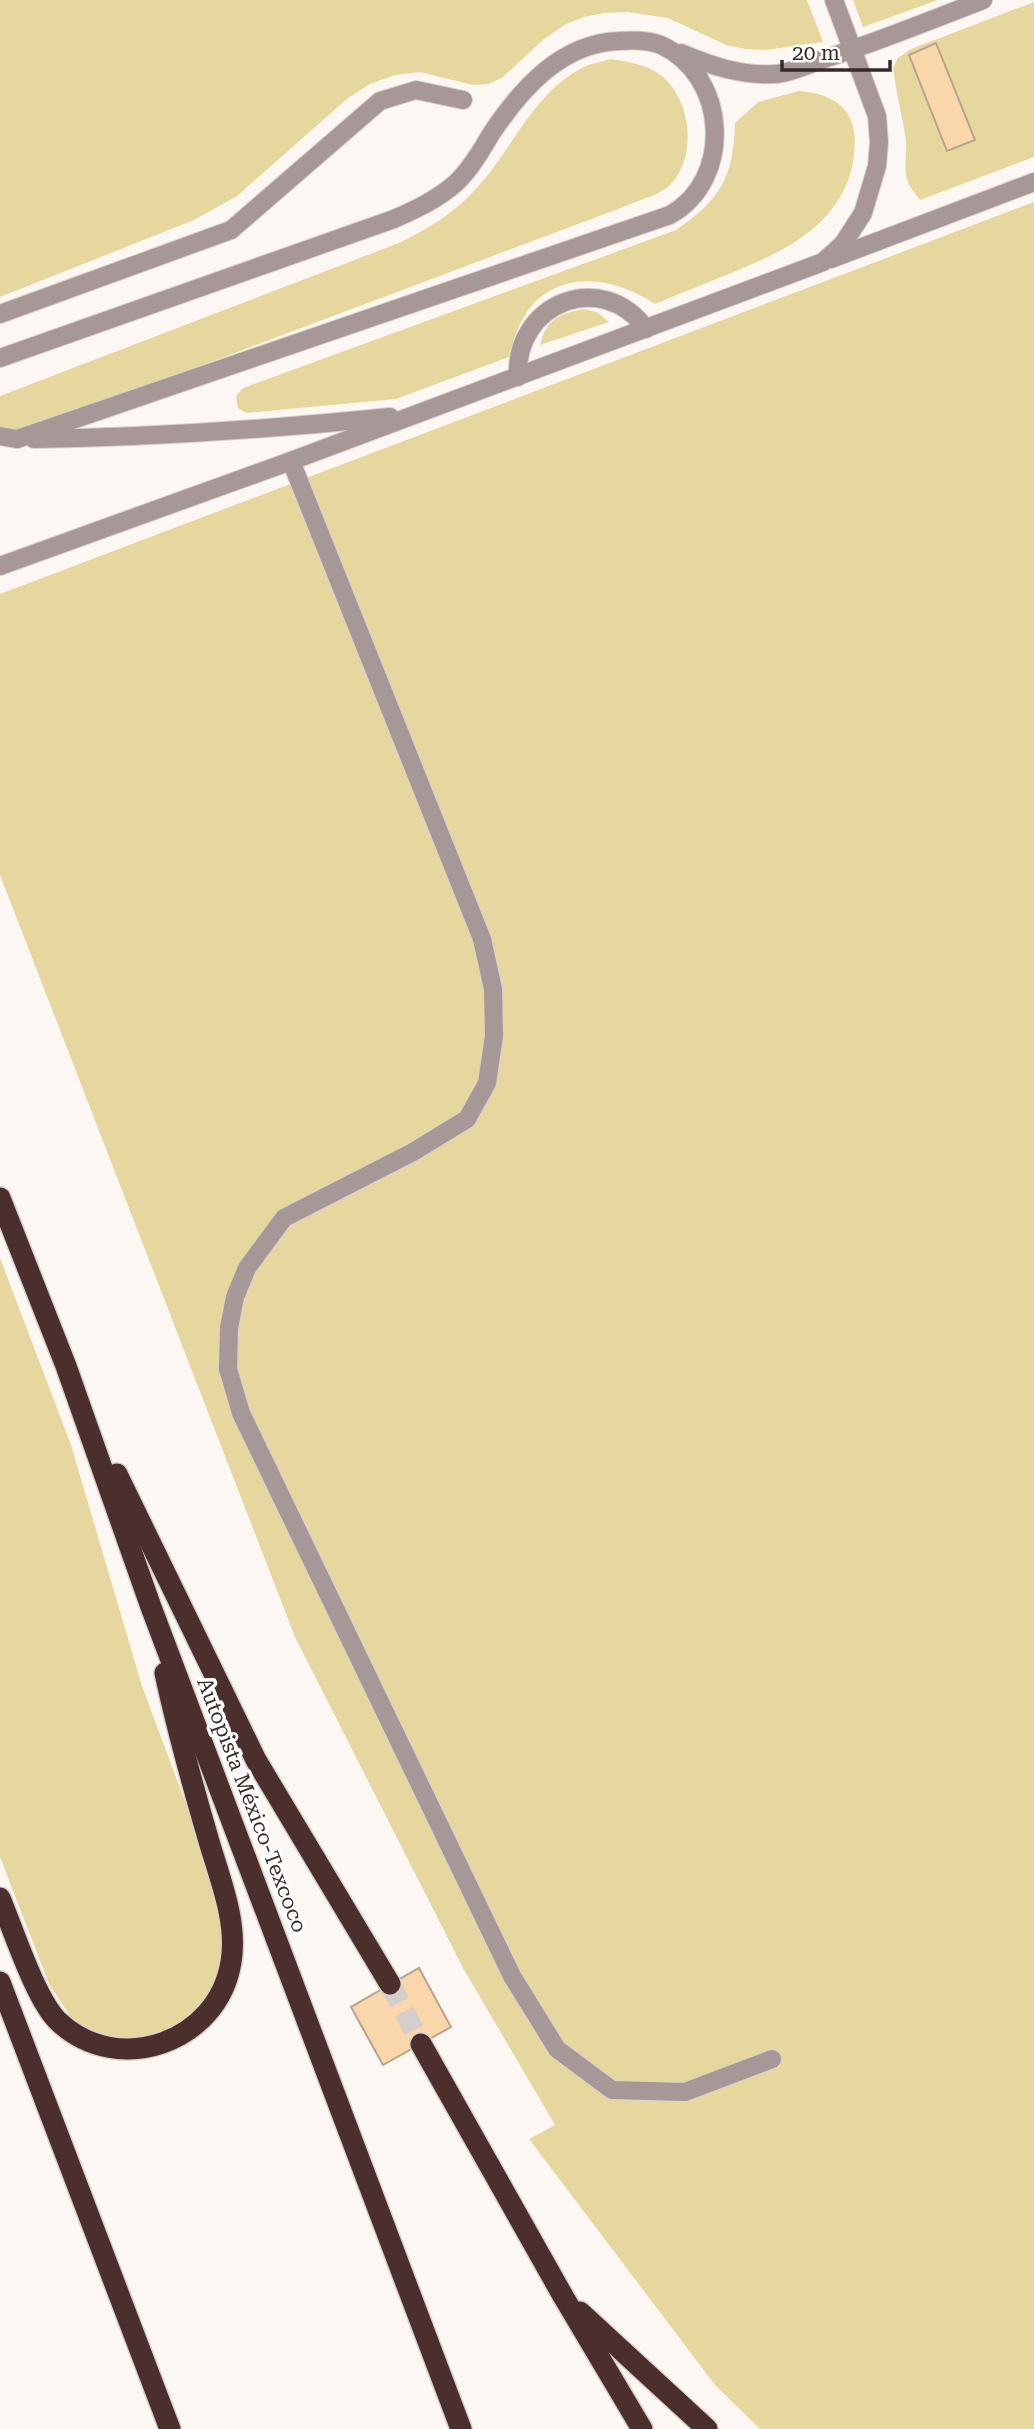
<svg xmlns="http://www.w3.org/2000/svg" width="1034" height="2429" font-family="'Roboto Serif',serif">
	<rect width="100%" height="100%" fill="#fdf7f3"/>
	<g fill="#e6d79e">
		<polygon points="0,0 807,0 823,42 766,50 746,49 726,45 668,18 627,12 604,13 584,17 566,24 544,39 502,78 488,84 473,85 420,72 395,75 370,84 348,98 237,196 194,220 0,297"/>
		<polygon points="853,0 938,0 863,27"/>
		<path d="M1034,2V157L920,200C896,172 910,165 905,134C901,112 896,90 893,68L898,58L911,49Z"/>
		<path d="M610,59C628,62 647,64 662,76C691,100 698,156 670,185C660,195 639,200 626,206L0,441V396L399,243C427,229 453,214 474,191C512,151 533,92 584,67C592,63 602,62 610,59Z"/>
		<path d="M799,91C825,93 849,102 854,131C856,141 854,152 853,162C841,226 783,252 729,274C704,284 679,294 655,304C622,282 577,270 542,296C523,310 514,336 509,357L396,399L246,413L238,408L236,396L243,388L676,230C721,199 733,178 735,123L758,102Z"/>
		<polygon points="1034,202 1034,2429 760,2429 715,2385 529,2139 555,2125 463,1968 295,1637 0,875 0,594"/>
		<path d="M583,309L597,312L609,322L540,345C546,320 558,314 583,309Z"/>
		<polygon points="0,1258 71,1445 142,1686 218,1890 223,1929 221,1967 208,2000 166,2036 128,2040 98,2035 72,2019 49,1984 0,1857"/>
	</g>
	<g fill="#fad6ab" stroke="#b8a38b" stroke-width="2">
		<polygon points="936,43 975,140 947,151 909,55"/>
		<polygon points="419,1968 451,2027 383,2065 351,2007"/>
	</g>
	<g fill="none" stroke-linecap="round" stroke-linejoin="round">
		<polyline stroke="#d5ceca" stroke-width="21" stroke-dasharray="21 10" stroke-linecap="butt" points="390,1984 421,2044"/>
		<g stroke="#d9d2ce" stroke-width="20">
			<g id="service">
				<polyline points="0,314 231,230 380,101 416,90 463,100"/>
				<path d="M518,377C514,303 602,268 646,329"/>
				<polyline points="0,436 17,439"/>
			</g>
		</g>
		<g stroke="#d9d2ce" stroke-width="20">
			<g id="minor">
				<path d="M681,53C711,66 742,76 775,74C792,73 811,63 827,58C880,41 931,20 983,0"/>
				<polyline points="831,259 1034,182"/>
				<path d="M0,358L394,219C417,209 438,199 457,182C471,168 481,151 491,134C521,89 561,43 619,41C632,40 649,40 661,45C728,76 734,179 670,215L17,439"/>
				<path d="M34,439C153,437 272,429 390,417"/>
				<polyline points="291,461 482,939 493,989 494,1036 487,1083 467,1119 413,1152 284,1218 247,1268 235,1297 229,1328 228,1369 241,1413 512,1976 557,2049 612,2090 685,2092 772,2059"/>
				<polyline points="0,566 291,461 823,262 843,244 863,213 877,166 879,142 877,116 834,0"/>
			</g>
		</g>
		<g stroke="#d9d2ce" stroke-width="24">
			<g id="motorway">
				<polyline points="0,1198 66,1366 151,1607 461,2429"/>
				<polyline points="117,1474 256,1760 390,1984"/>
				<path d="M0,1898C13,1929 36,2001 59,2022C118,2077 218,2043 231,1962C238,1921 219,1877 208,1838C192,1783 177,1729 165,1673"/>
				<polyline points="0,1982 170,2429"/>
				<polyline points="421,2044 563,2296 642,2429"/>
				<polyline points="580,2312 707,2429"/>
			</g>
		</g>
		<use href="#service" stroke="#a79796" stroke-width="18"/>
		<use href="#minor" stroke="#a79796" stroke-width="18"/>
		<use href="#motorway" stroke="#4b2f2d" stroke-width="21"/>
	</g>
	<g text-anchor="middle" stroke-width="7" stroke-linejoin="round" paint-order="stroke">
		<g font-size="21" fill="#362a24" stroke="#fff">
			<text transform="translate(252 1805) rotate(69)" y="7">Autopista México-Texcoco</text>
		</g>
	</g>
	<path d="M782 60v10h108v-10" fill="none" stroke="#362a24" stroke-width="3.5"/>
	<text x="792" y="60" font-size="21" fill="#362a24" stroke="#ffffff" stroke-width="5" paint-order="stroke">20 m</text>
</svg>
